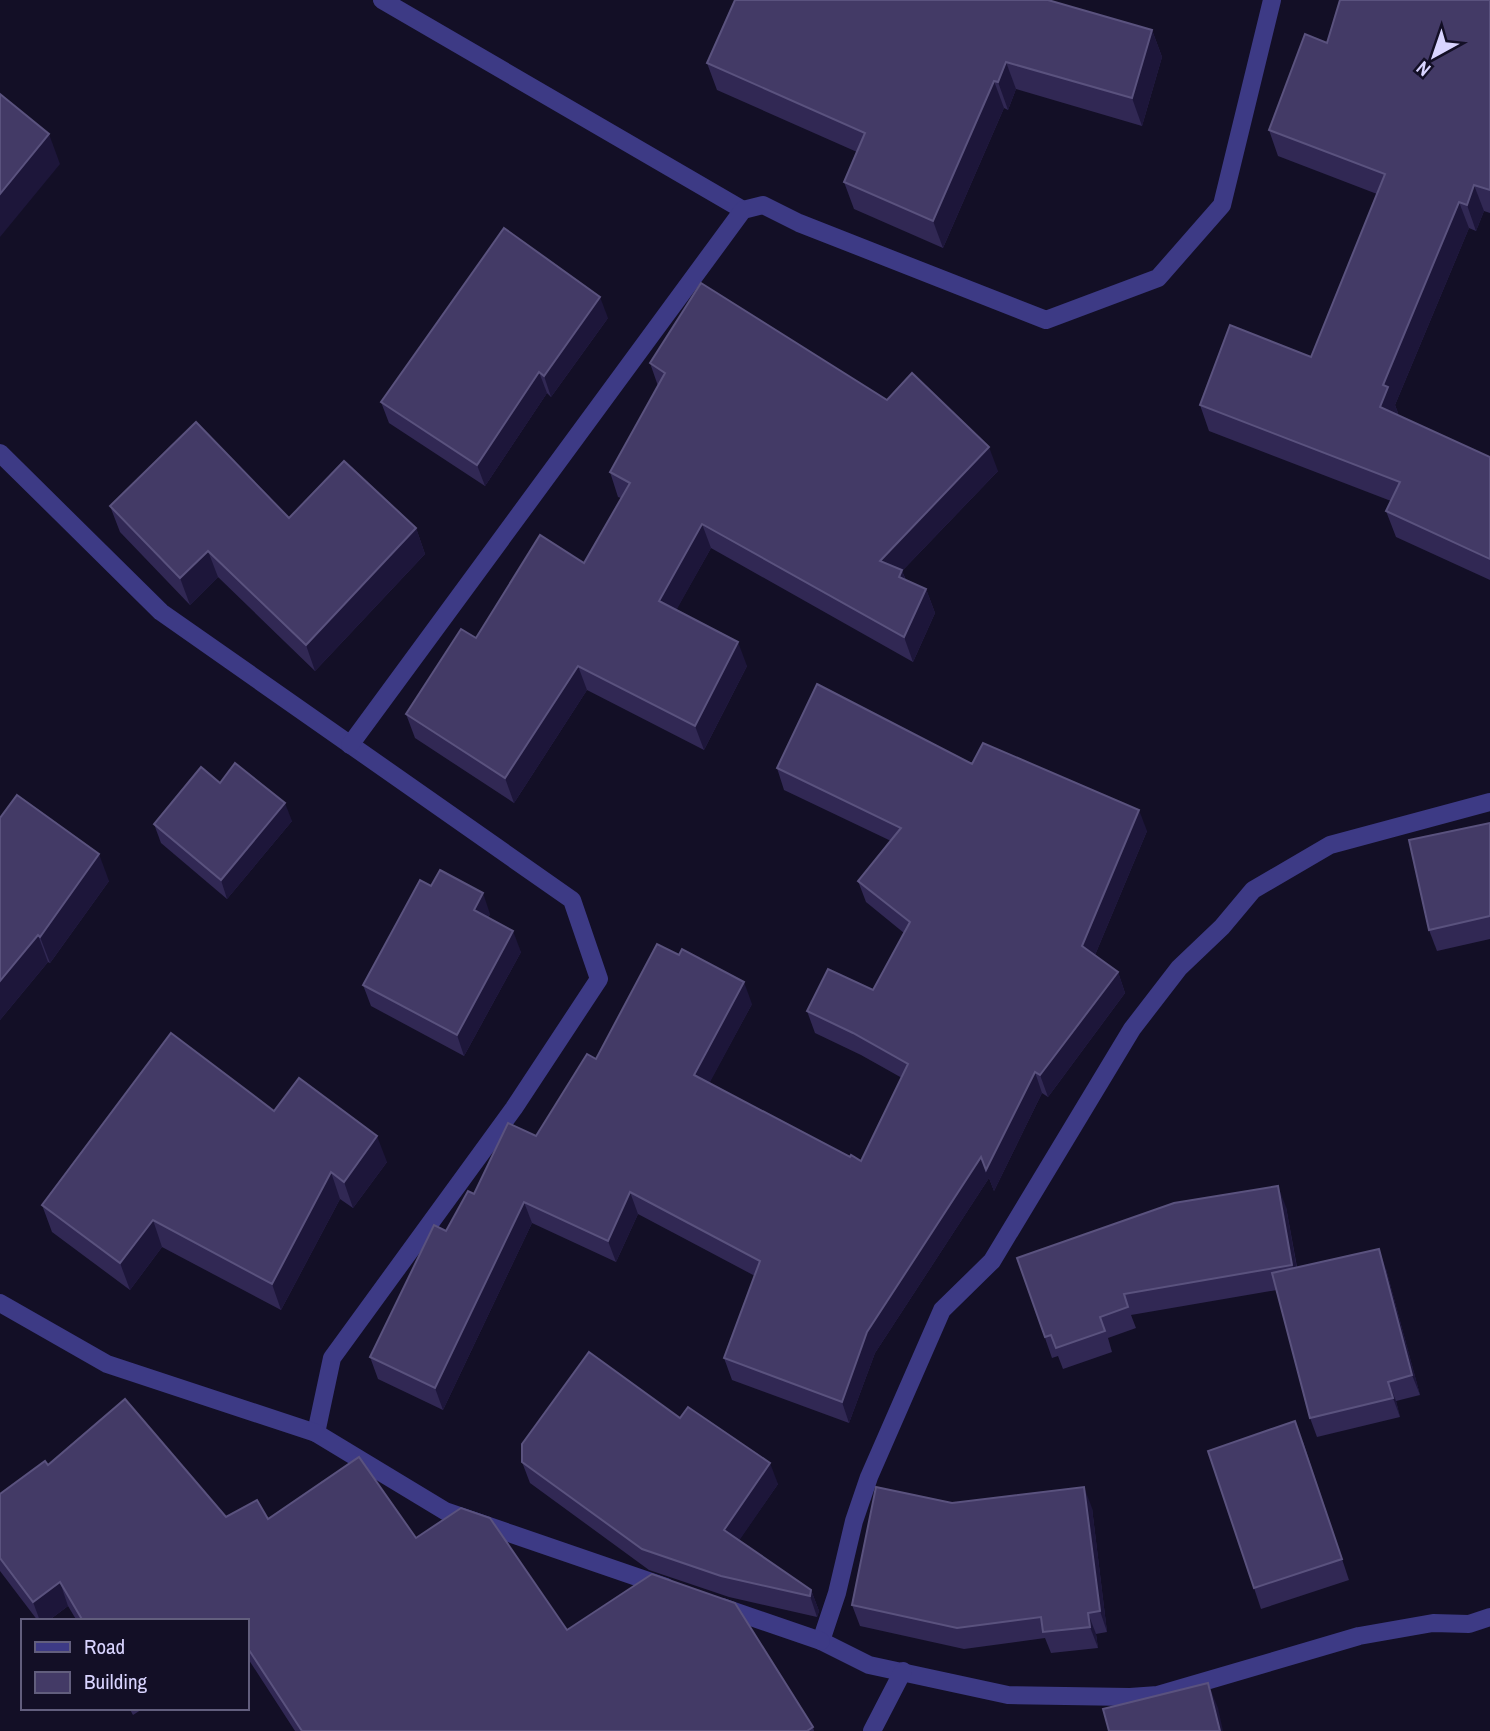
<svg xmlns="http://www.w3.org/2000/svg" width="1490" height="1731" font-family="'Archivo Narrow',sans-serif">
	<rect width="100%" height="100%" fill="#130f26"/>
	<g fill="none" stroke-linecap="round" stroke-linejoin="round">
		<g stroke="#3d3a85" stroke-width="18">
			<polyline points="382,0 743,210"/>
			<polyline points="0,453 161,612 572,900 599,979 514,1108 332,1358 316,1433"/>
			<polyline points="350,745 743,210 763,205 799,223 1046,320 1158,278 1222,205 1272,0"/>
			<polyline points="1490,802 1330,845 1253,890 1222,927 1179,968 1132,1029 992,1261 942,1310 869,1477 854,1521 837,1593 821,1641 869,1665 1008,1695 1130,1697 1158,1695 1359,1636 1433,1623 1469,1624 1490,1617"/>
			<polyline points="0,1303 107,1364 316,1433 445,1511 666,1587"/>
			<polyline points="722,1607 821,1641"/>
			<polyline points="872,1731 903,1671"/>
		</g>
	</g>
	<g fill="#312854">
		<polygon points="1490,0 1490,213 1484,211 1476,231 1469,228 1395,405 1398,413 1397,415 1490,457 1490,580 1396,537 1386,511 1391,501 1209,431 1200,405 1311,357 1377,194 1278,156 1269,130 1327,43"/>
		<polygon points="1152,30 1162,57 1142,126 1016,89 1008,110 1004,108 943,248 854,209 844,182 857,152 717,90 707,63"/>
		<polygon points="608,318 551,397 547,393 485,486 389,423 381,402"/>
		<polygon points="650,363 998,471 902,571 906,580 926,589 935,613 913,662 711,548 676,610 747,666 704,750 587,690 514,803 415,738 406,714 476,638 584,563 621,498 618,497 610,472 658,386"/>
		<polygon points="110,506 289,518 416,528 425,554 315,671 218,577 190,605 120,532"/>
		<polygon points="972,764 1147,831 1095,955 1118,972 1125,993 1048,1097 1042,1093 994,1191 989,1178 875,1353 849,1423 732,1380 724,1358 755,1276 638,1214 616,1262 532,1223 443,1410 378,1379 370,1357 446,1231 474,1194 536,1136 596,1059 752,1004 709,1083 850,1157 861,1161 902,1078 861,1055 815,1033 807,1011 873,990 904,933 866,902 858,881 891,841 784,790 777,768"/>
		<polygon points="220,783 292,821 227,899 161,843 154,824"/>
		<polygon points="0,818 109,881 50,963 48,962 0,1020"/>
		<polygon points="1490,823 1490,939 1437,951 1429,930"/>
		<polygon points="490,914 488,918 521,952 464,1056 371,1006 363,985"/>
		<polygon points="274,1111 387,1162 353,1208 340,1199 281,1310 162,1247 130,1290 52,1232 42,1205"/>
		<polygon points="1286,1207 1297,1267 1386,1269 1420,1395 1396,1401 1400,1417 1317,1437 1310,1418 1277,1290 1131,1315 1136,1328 1108,1338 1112,1352 1063,1369 1058,1356 1052,1358 1017,1258"/>
		<polygon points="680,1418 778,1484 739,1540 811,1590 819,1611 817,1617 729,1597 649,1570 530,1483 522,1462"/>
		<polygon points="1303,1442 1349,1580 1261,1609 1254,1588"/>
		<polygon points="48,1465 226,1517 268,1519 416,1538 567,1630 813,1727 814,1731 295,1731 247,1657 247,1621 77,1621 68,1606 48,1621 38,1621 0,1571 0,1494"/>
		<polygon points="952,1503 1092,1508 1107,1632 1096,1634 1098,1648 1051,1653 1045,1638 964,1649 860,1626 852,1605"/>
		<polygon points="129,1708 144,1708 133,1715"/>
	</g>
	<g fill="#1d163a">
		<polygon points="1152,30 1162,57 1142,126 1132,98"/>
		<polygon points="1006,62 1016,89 1008,110 998,82"/>
		<polygon points="994,81 1004,108 943,248 933,221"/>
		<polygon points="49,134 60,164 0,237 0,194"/>
		<polygon points="1474,185 1484,211 1476,231 1467,205"/>
		<polygon points="1459,202 1469,228 1395,405 1398,413 1390,433 1380,407 1383,385"/>
		<polygon points="600,297 608,318 551,397 544,376"/>
		<polygon points="539,372 547,393 485,486 477,465"/>
		<polygon points="989,447 998,471 902,571 911,594 880,561"/>
		<polygon points="702,524 711,548 668,625 659,601"/>
		<polygon points="416,528 425,554 315,671 306,645"/>
		<polygon points="208,551 218,577 190,605 180,578"/>
		<polygon points="926,589 935,613 913,662 904,637"/>
		<polygon points="738,642 747,666 704,750 695,726"/>
		<polygon points="578,666 587,690 514,803 505,778"/>
		<polygon points="285,803 292,821 227,899 221,880"/>
		<polygon points="1139,810 1147,831 1090,967 1082,946"/>
		<polygon points="99,854 109,881 50,963 40,937"/>
		<polygon points="483,893 490,914 481,931 474,910"/>
		<polygon points="513,931 521,952 464,1056 457,1035"/>
		<polygon points="38,935 48,962 0,1020 0,981"/>
		<polygon points="1118,972 1125,993 1048,1097 1040,1075"/>
		<polygon points="744,982 752,1004 702,1097 694,1075"/>
		<polygon points="1035,1072 1042,1093 994,1191 989,1178 875,1353 849,1423 842,1402 867,1332"/>
		<polygon points="377,1136 387,1162 353,1208 344,1182"/>
		<polygon points="331,1172 340,1199 281,1310 272,1284"/>
		<polygon points="1278,1186 1286,1207 1300,1286 1292,1265"/>
		<polygon points="630,1192 638,1214 616,1262 608,1241"/>
		<polygon points="524,1202 532,1223 443,1410 435,1388"/>
		<polygon points="153,1220 162,1247 130,1290 120,1263"/>
		<polygon points="1379,1249 1386,1269 1420,1395 1412,1375"/>
		<polygon points="1388,1382 1396,1401 1400,1417 1393,1398"/>
		<polygon points="770,1463 778,1484 732,1551 724,1530"/>
		<polygon points="1084,1487 1092,1508 1107,1632 1100,1611"/>
		<polygon points="60,1582 68,1606 48,1621 40,1621 33,1602"/>
		<polygon points="811,1590 819,1611 817,1617 810,1596"/>
		<polygon points="1088,1613 1096,1634 1098,1648 1090,1627"/>
		<polygon points="1208,1683 1218,1708 1223,1731 1220,1731"/>
	</g>
	<g fill="#433a66" stroke="#5a527e" stroke-width="2">
		<polygon points="735,0 1048,0 1152,30 1132,98 1006,62 998,82 994,81 933,221 844,182 865,133 707,63"/>
		<polygon points="1340,0 1490,0 1490,190 1474,185 1467,205 1459,202 1383,385 1388,387 1380,407 1490,457 1490,559 1386,511 1400,482 1200,405 1230,325 1311,357 1385,174 1269,130 1305,34 1327,43"/>
		<polygon points="0,94 49,134 0,194"/>
		<polygon points="504,228 600,297 544,376 539,372 477,465 381,402"/>
		<polygon points="701,283 887,400 912,373 989,447 880,561 902,570 899,577 926,589 904,637 702,524 659,601 738,642 695,726 578,666 505,778 406,714 461,629 476,638 540,535 584,563 630,483 610,472 665,373 650,363"/>
		<polygon points="196,422 289,518 344,461 416,528 306,645 208,551 180,578 110,506"/>
		<polygon points="817,684 972,764 983,743 1139,810 1082,946 1118,972 1040,1075 1035,1072 986,1170 981,1157 867,1332 842,1402 724,1358 760,1261 630,1192 608,1241 524,1202 435,1388 370,1357 434,1225 446,1231 468,1191 474,1194 508,1123 536,1136 587,1054 596,1059 657,944 679,955 682,949 744,982 694,1075 850,1157 851,1155 861,1161 908,1064 853,1033 807,1011 828,969 873,990 910,922 858,881 901,828 777,768"/>
		<polygon points="235,763 285,803 221,880 154,824 201,767 220,783"/>
		<polygon points="17,795 99,854 40,937 38,935 0,981 0,818"/>
		<polygon points="1490,823 1490,916 1429,930 1409,840"/>
		<polygon points="440,870 483,893 474,910 513,931 457,1035 363,985 420,880 431,886"/>
		<polygon points="171,1033 274,1111 299,1078 377,1136 344,1182 331,1172 272,1284 153,1220 120,1263 42,1205"/>
		<polygon points="1278,1186 1292,1265 1124,1294 1128,1307 1100,1317 1105,1331 1056,1348 1051,1335 1045,1337 1017,1258 1174,1203"/>
		<polygon points="1379,1249 1412,1375 1388,1382 1393,1398 1310,1418 1272,1273"/>
		<polygon points="589,1352 680,1418 688,1407 770,1463 724,1530 811,1590 810,1596 721,1576 642,1549 522,1462 522,1444"/>
		<polygon points="125,1399 226,1517 257,1500 268,1519 359,1457 416,1538 461,1508 490,1518 567,1630 652,1574 735,1603 813,1727 807,1731 302,1731 247,1647 247,1621 83,1621 60,1582 33,1602 0,1558 0,1494 45,1461 48,1465"/>
		<polygon points="1295,1421 1342,1559 1254,1588 1208,1451"/>
		<polygon points="876,1487 952,1503 1084,1487 1100,1611 1088,1613 1090,1627 1043,1632 1041,1617 957,1628 852,1605"/>
		<polygon points="1208,1683 1220,1731 1109,1731 1103,1709"/>
	</g>
	<rect x="21" y="1619" width="228" height="91" fill="#130f26" stroke="#625e7d" stroke-width="2"/>
	<rect x="35" y="1642" width="35" height="10" fill="#3d3a85" stroke="#625e7d" stroke-width="2"/>
	<text x="84" y="1654" font-size="21" fill="#d9d4ff">Road</text>
	<rect x="35" y="1672" width="35" height="21" fill="#433a66" stroke="#625e7d" stroke-width="2"/>
	<text x="84" y="1689" font-size="21" fill="#d9d4ff">Building</text>
	<g transform="translate(1434 56) rotate(220)" stroke="#130f26" stroke-width="5" paint-order="stroke">
	<path d="M0-5L12 26L0 18L-12 26Z" fill="#d9d4ff"/>
	<text y="-10" font-size="19" font-weight="bold" text-anchor="middle" fill="#d9d4ff">N</text>
	</g>
</svg>
